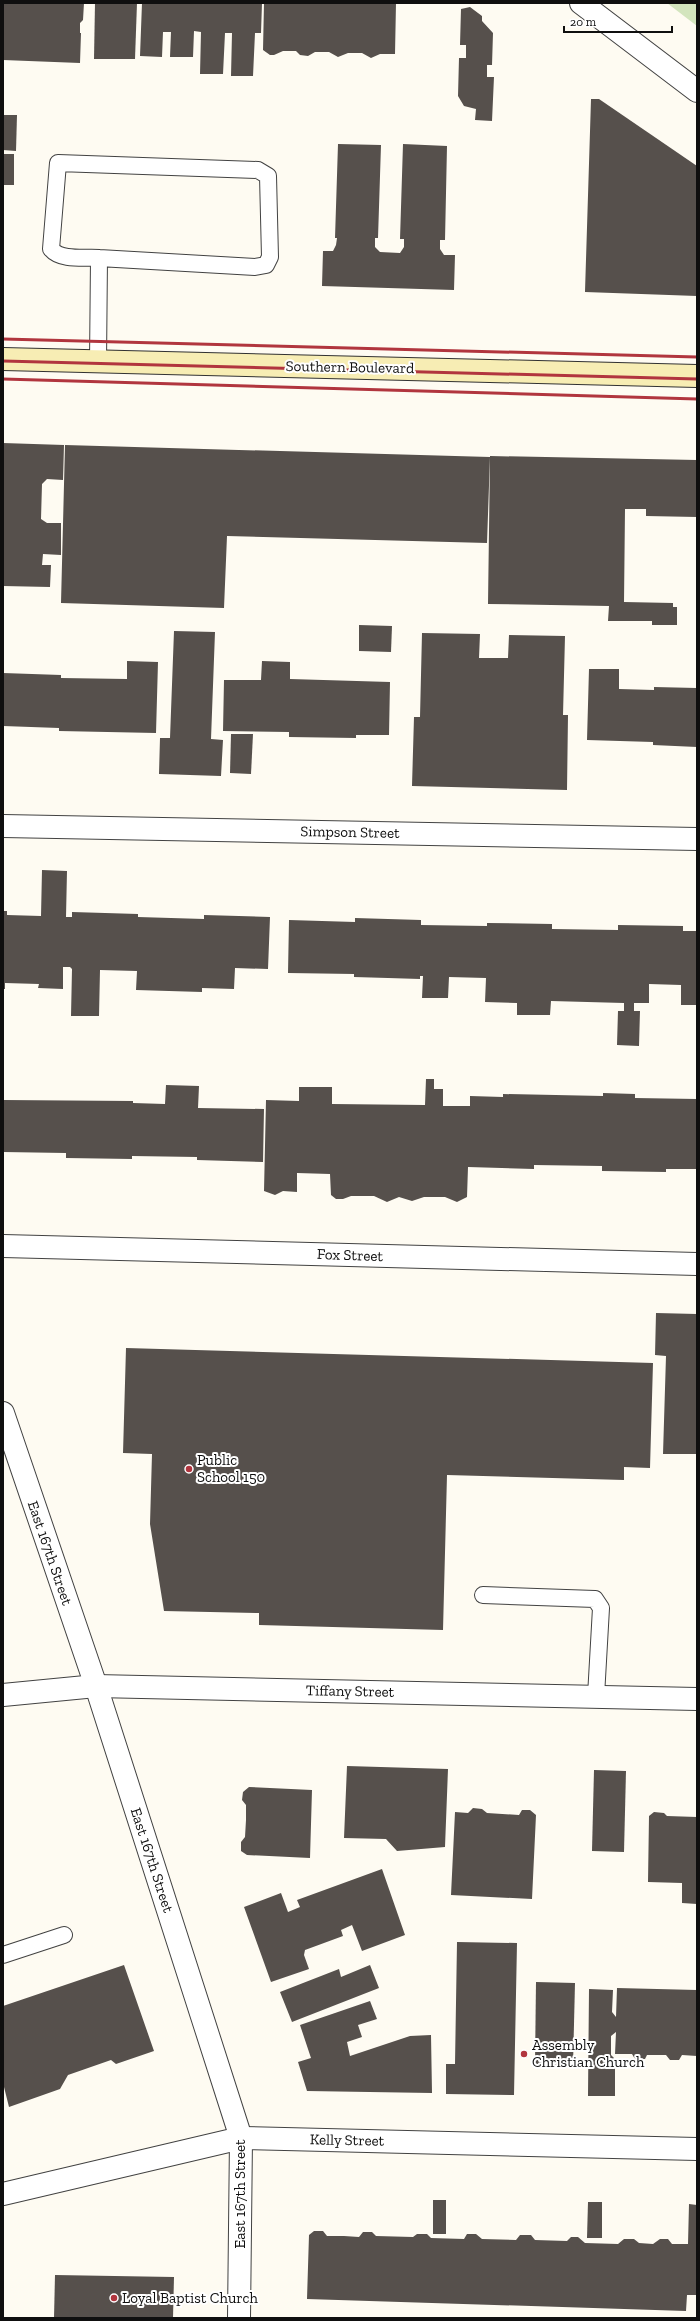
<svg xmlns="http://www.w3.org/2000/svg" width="700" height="2321" font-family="'Zilla Slab',serif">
	<rect width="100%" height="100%" fill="#fefbf2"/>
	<polygon fill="#d3e5be" points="667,3 697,3 697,26"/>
	<g fill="#56504c">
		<polygon points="3,3 84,3 83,20 80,23 80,33 81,33 80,63 3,60"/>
		<polygon points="95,3 137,3 135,59 94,59"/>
		<polygon points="142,3 262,3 261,33 255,33 253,76 231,76 232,33 225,33 223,74 200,74 201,32 194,31 193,57 170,57 171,32 163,32 162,57 140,56"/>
		<polygon points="264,3 396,3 395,54 380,54 371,58 362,53 348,53 338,57 329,52 315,52 308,56 300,55 296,51 283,51 274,55 270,55 263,50"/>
		<polygon points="470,7 482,16 482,21 493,33 492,65 487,65 487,77 494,77 492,121 475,120 476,109 464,106 458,96 459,58 466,58 466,45 460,45 461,9"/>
		<polygon points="591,99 599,99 697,166 697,296 585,292"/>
		<polygon points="3,115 17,115 16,151 3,150"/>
		<polygon points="338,144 381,145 378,238 375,238 375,247 380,252 400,253 404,247 404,239 400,239 403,144 447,146 445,240 440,240 440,249 444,255 455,255 454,290 322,286 323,251 333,251 336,245 337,238 335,238"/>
		<rect x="3" y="154" width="11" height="31"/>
		<polygon points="3,443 64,445 63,480 47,479 42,484 41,519 47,523 61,523 61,555 43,554 42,565 51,565 50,587 3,586"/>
		<polygon points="65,445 490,457 487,543 227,536 224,608 61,603"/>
		<polygon points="490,456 697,460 697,517 646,516 646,509 625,509 624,602 673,603 673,607 677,607 677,625 652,625 652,621 608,621 609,606 488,604"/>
		<polygon points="359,625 392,626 391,652 359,651"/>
		<polygon points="174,631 215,632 211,739 223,740 221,776 159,774 160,738 170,738"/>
		<polygon points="422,633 480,634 479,658 508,658 509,635 565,636 563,715 568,715 567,790 412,786 414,717 420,717"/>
		<polygon points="127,661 158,662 156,733 59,731 59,728 3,726 3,673 61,675 61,678 127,679"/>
		<polygon points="262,661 290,662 290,679 390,682 389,735 356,735 356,738 289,737 289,732 223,731 224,680 261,680"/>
		<polygon points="589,669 619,669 619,689 654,690 654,687 697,688 697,747 653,745 653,742 587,740"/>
		<polygon points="231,734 253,734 251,774 230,773"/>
		<polygon points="42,870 67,871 66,917 72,917 72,912 138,914 138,917 204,919 204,915 270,917 268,969 235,968 234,989 202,988 202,992 136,990 137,971 100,970 99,1016 71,1016 72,969 70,967 63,967 63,989 38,988 39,984 5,983 5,989 3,989 3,911 7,911 7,915 41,916"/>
		<polygon points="355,918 421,920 421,925 487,926 487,923 552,924 552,929 618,930 618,925 683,926 683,931 697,931 697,1005 681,1005 681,985 649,984 649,1003 634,1003 634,1011 640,1011 639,1046 617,1045 618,1011 624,1011 624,1003 551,1001 550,1015 517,1015 517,1003 485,1002 486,978 449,977 448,998 422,998 423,976 420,976 420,979 388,978 354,977 354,974 288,973 289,920 355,922"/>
		<polygon points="426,1079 434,1079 434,1089 443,1089 443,1106 470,1106 470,1096 503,1097 503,1094 603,1096 603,1093 635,1094 635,1098 697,1099 697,1169 666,1169 666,1172 602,1171 602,1166 534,1165 534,1169 468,1167 467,1197 457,1202 445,1197 424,1197 412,1201 399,1197 387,1202 374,1196 351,1196 343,1199 336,1199 331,1195 330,1174 297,1173 297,1192 283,1191 275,1195 264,1191 266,1100 299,1101 299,1087 332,1087 332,1104 425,1105"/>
		<polygon points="166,1085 199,1086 198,1108 264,1109 263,1162 197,1160 197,1157 132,1156 132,1159 66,1158 66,1153 3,1152 3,1100 133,1101 133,1103 165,1104"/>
		<polygon points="656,1313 697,1314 697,1454 663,1454 666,1356 655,1355"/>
		<polygon points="126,1348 653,1363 650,1468 624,1467 624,1480 447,1475 443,1630 259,1625 259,1613 164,1611 150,1524 152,1454 123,1453"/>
		<polygon points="347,1766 448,1769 445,1847 397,1851 386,1839 344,1838"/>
		<polygon points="594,1770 626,1771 624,1852 592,1851"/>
		<polygon points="249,1787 312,1790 310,1858 247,1855 241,1851 241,1842 245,1837 246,1820 246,1805 242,1800 243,1792"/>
		<polygon points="473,1808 482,1809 487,1813 519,1815 522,1810 530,1810 536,1815 532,1899 451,1895 455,1812 468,1813"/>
		<polygon points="654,1812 664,1813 667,1816 697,1817 697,1904 682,1903 682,1883 648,1882 649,1816"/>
		<polygon points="382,1869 405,1935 362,1951 352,1925 341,1930 343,1936 305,1950 304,1955 309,1969 271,1982 244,1907 281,1893 288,1912 300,1907 297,1900"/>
		<polygon points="457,1942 517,1943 514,2095 446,2094 446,2064 455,2064"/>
		<polygon points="124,1965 154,2051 116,2064 111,2060 68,2075 60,2089 9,2107 3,2083 3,2006"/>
		<polygon points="370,1965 379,1988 292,2022 280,1992 339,1969 341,1977"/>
		<polygon points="536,1982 575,1983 573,2065 535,2064"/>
		<polygon points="617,1988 697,1990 697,2056 682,2055 679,2060 670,2060 666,2055 647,2055 645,2059 635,2059 632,2054 615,2054 616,2032 611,2036 611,2055 615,2059 615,2096 588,2096 589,1989 613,1990 612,2012 616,2017"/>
		<polygon points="370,2001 377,2019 358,2025 362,2037 347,2042 350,2056 410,2036 431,2035 432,2093 307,2091 298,2062 311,2058 300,2025"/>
		<rect x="433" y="2200" width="13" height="34"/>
		<polygon points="588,2202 602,2202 602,2238 587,2238"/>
		<polygon points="689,2204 697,2205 697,2295 687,2295 686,2311 307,2299 309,2235 314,2231 323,2231 327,2236 344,2236 359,2237 363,2232 372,2232 376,2236 413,2237 417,2234 427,2234 431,2238 464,2239 467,2234 476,2234 482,2239 516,2240 520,2235 531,2235 535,2240 567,2241 571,2237 578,2237 585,2243 618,2244 624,2239 634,2239 639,2243 653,2244 660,2239 668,2239 672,2244 688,2244"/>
		<polygon points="55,2275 174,2277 173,2318 54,2318"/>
	</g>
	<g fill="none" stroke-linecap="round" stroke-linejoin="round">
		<g stroke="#424242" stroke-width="18">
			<g id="lane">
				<path d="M98,362L99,258C85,257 61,261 51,249L58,163L258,170L268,176L270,257L266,265L255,267L99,258"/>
				<polyline points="483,1595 595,1599 601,1608 596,1696"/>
				<polyline points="3,1955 64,1935"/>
			</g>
		</g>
		<g stroke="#424242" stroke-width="24">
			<g id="street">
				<polyline points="581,3 697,91"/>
				<polyline points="3,826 697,839"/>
				<polyline points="3,1246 697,1264"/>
				<polyline points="3,1413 96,1686 241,2138 239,2318"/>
				<polyline points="3,1695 96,1686 697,1699"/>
				<polyline points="3,2194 241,2138 697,2149"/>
			</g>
		</g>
		<g stroke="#313131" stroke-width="24">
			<polyline id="secondary" points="3,359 697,376"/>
		</g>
		<use href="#lane" stroke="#fff" stroke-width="16"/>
		<use href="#street" stroke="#fff" stroke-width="22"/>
		<use href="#secondary" stroke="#f7edb4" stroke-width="22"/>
		<g stroke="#b1353e" stroke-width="3">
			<polyline points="3,339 697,357"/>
			<polyline points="3,361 697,379"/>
			<polyline points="3,379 697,399"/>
		</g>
	</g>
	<g fill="#b1353e" stroke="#fff" stroke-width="1.5">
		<circle cx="189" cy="1469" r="4"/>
		<circle cx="524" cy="2054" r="4"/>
		<circle cx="114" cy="2298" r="4"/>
	</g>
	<g text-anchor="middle" stroke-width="4" stroke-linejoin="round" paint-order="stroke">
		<g font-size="15" fill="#0f0f0f" stroke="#fff">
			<text transform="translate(350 367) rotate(1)" y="5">Southern Boulevard</text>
			<text transform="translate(350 832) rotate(1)" y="5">Simpson Street</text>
			<text transform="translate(350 1255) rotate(2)" y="5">Fox Street</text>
			<text transform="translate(50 1553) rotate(71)" y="5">East 167th Street</text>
			<text transform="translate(350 1691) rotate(1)" y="5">Tiffany Street</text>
			<text transform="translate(152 1860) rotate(72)" y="5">East 167th Street</text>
			<text transform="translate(347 2140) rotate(1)" y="5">Kelly Street</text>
			<text transform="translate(240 2194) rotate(-90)" y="5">East 167th Street</text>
		</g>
		<g font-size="15" fill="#0f0f0f" stroke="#fff" text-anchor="start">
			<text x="197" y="1465">Public<tspan x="197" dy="17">School 150</tspan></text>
			<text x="532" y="2050">Assembly<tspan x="532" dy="17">Christian Church</tspan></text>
			<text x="122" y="2303">Loyal Baptist Church</text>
		</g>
	</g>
	<rect width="700" height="2321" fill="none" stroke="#0f0f0f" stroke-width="8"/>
	<path d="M564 26v6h108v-6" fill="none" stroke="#0f0f0f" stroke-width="2"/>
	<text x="570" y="26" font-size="12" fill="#0f0f0f" stroke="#ffffff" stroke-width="3" paint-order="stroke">20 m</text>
</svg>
